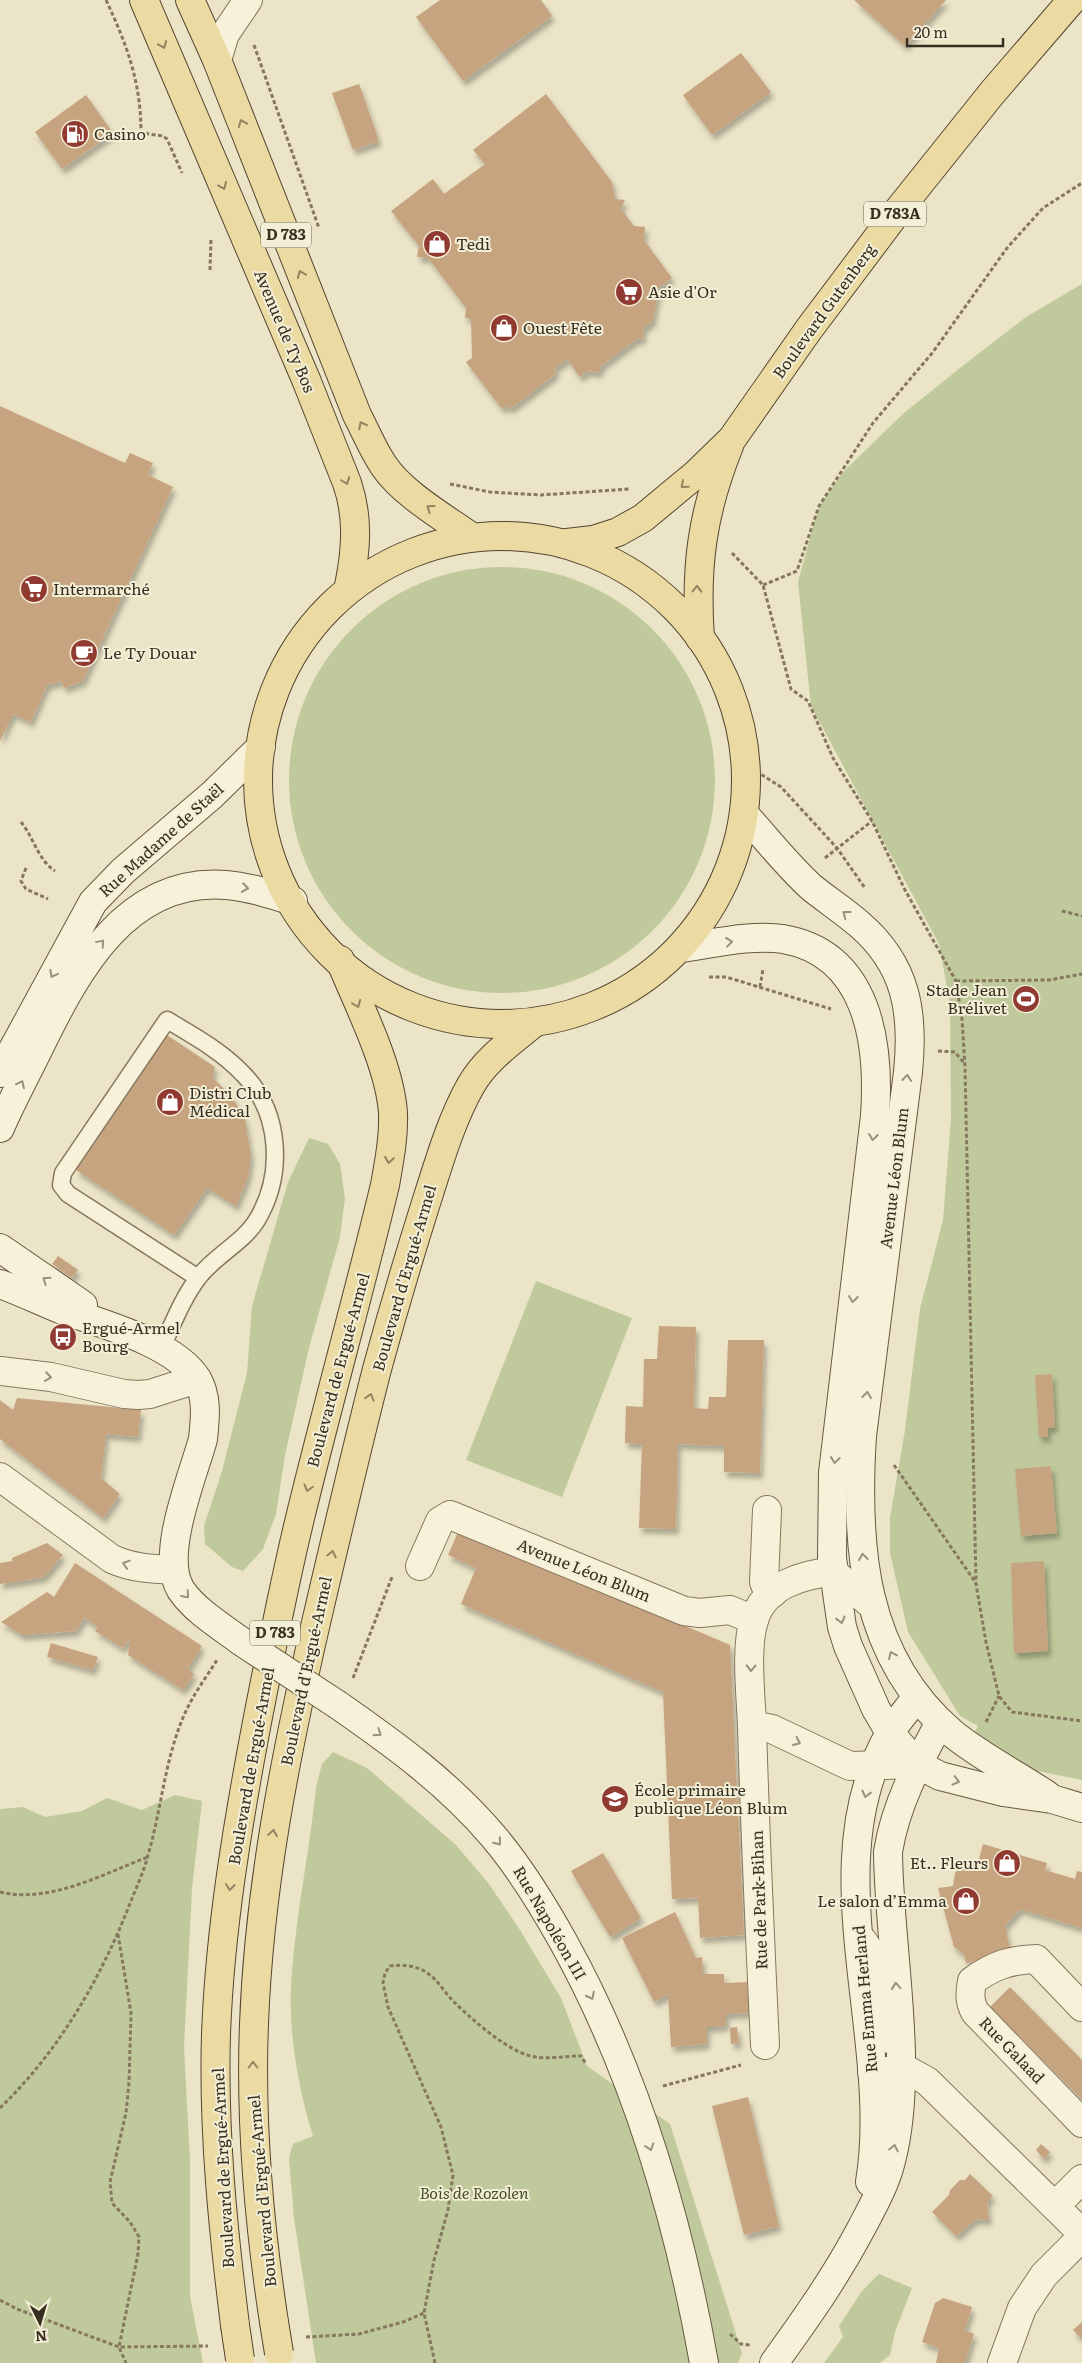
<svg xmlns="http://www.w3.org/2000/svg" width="1082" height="2363" font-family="Literata,serif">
	<defs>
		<filter id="shadow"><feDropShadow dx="3" dy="5.5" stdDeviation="2.5" flood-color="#0004"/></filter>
	</defs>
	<rect width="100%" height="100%" fill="#ebe4c7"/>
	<g fill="#bfc99c">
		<polygon points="1082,284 1082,1780 1033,1770 1006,1757 996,1746 983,1747 970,1741 978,1726 960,1716 908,1632 890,1553 890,1518 905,1430 920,1309 943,1220 951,1120 950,1003 939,944 811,706 798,582 816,516 823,500 846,469 904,413 965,364 1026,317"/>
		<circle cx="502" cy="780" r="213"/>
		<polygon points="309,1138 328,1144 340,1164 345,1198 340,1237 309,1348 285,1455 276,1514 263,1549 243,1571 232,1567 205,1544 204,1526 222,1471 247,1373 252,1306 288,1182"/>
		<polygon points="536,1281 632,1318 562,1497 466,1460"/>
		<path d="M333,1752L367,1768L456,1845L489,1884L520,1930L561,1998L587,2066L670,2124L742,2353L738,2363H316L294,2218L289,2158L293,2144L313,2136C297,2084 287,2026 292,1971C297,1909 310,1848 316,1787L322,1764Z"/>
		<polygon points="175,1795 202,1801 192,1889 184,2047 190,2160 190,2296 203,2363 0,2363 0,1809 23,1807 45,1817 82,1811 107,1798 142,1810"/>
		<polygon points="879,2274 912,2288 895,2332 890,2355 880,2363 824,2363 843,2337 839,2326 862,2291"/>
	</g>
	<g fill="#c7a480" filter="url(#shadow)">
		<polygon points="440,0 541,0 552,16 463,81 416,17"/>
		<polygon points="854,0 946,0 905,46"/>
		<polygon points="741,53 771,92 712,135 683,95"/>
		<polygon points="359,84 379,141 353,150 332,93"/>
		<polygon points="546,94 612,182 615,199 625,200 621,209 634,226 645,227 644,240 672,278 659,287 653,321 644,328 642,340 637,339 601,366 599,373 588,371 580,377 567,359 554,369 557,373 510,409 507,405 502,409 466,362 472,358 471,319 465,318 466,308 428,258 417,257 419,246 391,211 433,179 444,194 485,164 473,150"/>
		<polygon points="86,95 113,133 62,169 35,132"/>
		<polygon points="0,406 125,463 130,453 153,463 148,475 173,487 83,681 64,688 61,681 47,685 31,722 13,714 0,741"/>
		<polygon points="167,1035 215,1067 212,1077 232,1097 245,1119 251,1156 248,1177 236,1206 207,1188 174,1235 76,1170"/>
		<polygon points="58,1256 78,1270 72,1278 52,1264"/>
		<polygon points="659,1326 696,1327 694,1408 708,1409 709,1397 726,1397 728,1340 764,1340 760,1473 724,1472 724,1446 678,1444 676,1529 639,1528 642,1444 625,1443 626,1406 643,1407 644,1359 657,1359"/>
		<polygon points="1052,1374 1055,1427 1048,1428 1048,1437 1039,1437 1035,1375"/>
		<polygon points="17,1398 141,1410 138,1437 106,1434 101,1478 120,1494 103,1518 0,1439 0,1400 13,1410"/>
		<polygon points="1051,1466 1057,1533 1021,1536 1015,1469"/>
		<polygon points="458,1532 487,1541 730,1645 744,1935 700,1938 698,1898 672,1899 663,1692 461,1604 476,1568 448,1555"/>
		<polygon points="47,1543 63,1555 44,1577 0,1584 0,1563 12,1561 12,1558"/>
		<polygon points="1044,1561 1048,1651 1014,1653 1011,1563"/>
		<polygon points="75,1563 202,1646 188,1668 194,1674 183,1690 128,1655 130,1638 123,1648 95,1631 98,1627 84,1618 76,1631 22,1635 1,1622 47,1592 54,1597"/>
		<polygon points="51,1643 98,1657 93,1670 47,1657"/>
		<polygon points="983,1844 1047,1863 1045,1870 1075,1879 1077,1871 1082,1872 1082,1928 1020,1909 1005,1926 1011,1953 966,1963 964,1954 954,1947 938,1888 953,1886 955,1873 964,1862 979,1859"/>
		<polygon points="603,1853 641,1918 610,1937 571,1871"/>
		<polygon points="675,1912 696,1958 702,1957 703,1974 724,1974 724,1983 747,1982 749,2013 726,2014 726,2026 707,2027 707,2044 671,2047 668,1994 654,2002 622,1938"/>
		<polygon points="1010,1987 1082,2060 1082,2100 990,2007"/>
		<polygon points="737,2027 739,2043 731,2044 730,2028"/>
		<polygon points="748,2097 779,2226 744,2235 712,2106"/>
		<polygon points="1041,2144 1050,2152 1044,2159 1036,2150"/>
		<polygon points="970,2174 993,2196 987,2202 989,2220 976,2219 956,2236 932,2212 949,2195 950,2190 960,2180 965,2180"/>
		<polygon points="943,2298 972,2307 965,2330 974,2334 965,2363 936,2363 939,2348 922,2342 935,2303"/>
		<polygon points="1082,2322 1082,2339 1073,2330"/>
	</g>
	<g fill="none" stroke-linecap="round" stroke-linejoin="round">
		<g stroke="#86775e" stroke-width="19">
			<path id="lane" d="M161,1349C172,1326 182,1299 198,1278C214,1256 243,1243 257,1220C284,1175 281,1113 244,1075C223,1052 194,1036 167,1020L63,1173L61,1185L68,1194L198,1278"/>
		</g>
		<g stroke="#86775e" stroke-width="30">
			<g id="street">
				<polyline points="217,60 225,34 248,0"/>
				<polyline points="0,1371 51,1377 124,1394 138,1395 150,1394 197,1379"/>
				<path d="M0,1477L112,1559C132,1568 152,1569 174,1570"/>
				<polyline points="767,1510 764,1582 766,1587 773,1593"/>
				<polyline points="420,1566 440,1521 450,1515 684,1611 700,1613 730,1610 754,1620"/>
				<polyline points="752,1725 772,1729 850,1766 917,1764"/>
				<path d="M863,1941C883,1966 879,2008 882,2039"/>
				<path d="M1082,2007L1036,1959C1010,1960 994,1965 972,1981C970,1993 969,2001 975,2012L1082,2123"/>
				<path d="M765,2045C760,1939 755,1833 752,1726C751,1696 745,1649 754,1620C764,1586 802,1574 833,1572L872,1605"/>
				<polyline points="872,2071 909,2071 927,2081 1082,2233"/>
				<polyline points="1055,2206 1082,2179"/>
				<polyline points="1002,2363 1022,2308 1044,2275 1082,2237"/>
			</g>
		</g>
		<g stroke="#685841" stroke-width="30">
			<g id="secondary">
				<path d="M744,814C766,838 787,865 811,887C827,900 844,911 859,924C907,965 914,1013 908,1072L862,1436C855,1545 862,1656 952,1733C981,1757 1016,1774 1047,1795"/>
				<path d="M681,948C711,944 753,934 783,939C869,954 880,1044 875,1116L833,1473L832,1558L842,1627L848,1646L876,1709L890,1733L917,1764L940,1776L1003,1792L1052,1799L1082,1808"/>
				<polyline points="0,1073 93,902 123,871 212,795 261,747"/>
				<path d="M0,1128C12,1100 27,1073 40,1046C77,970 127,877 226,885C249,887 271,894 293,901"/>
				<polyline points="0,1248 83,1305"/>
				<path d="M0,1284C20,1291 40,1301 60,1309C99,1323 175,1343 197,1379C208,1397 205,1419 203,1439C193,1476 159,1556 181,1590C195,1611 222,1627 242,1642"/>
				<path d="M338,1705C394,1744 448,1783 493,1836C521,1869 543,1905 564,1943C636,2073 678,2217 704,2363"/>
				<path d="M870,2182C894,2038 812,1866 890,1733C897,1721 908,1709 917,1697"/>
				<path d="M774,2363C807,2317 835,2278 862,2227C873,2206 885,2185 891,2161C915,2068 889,1950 888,1852C895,1806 918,1763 940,1722"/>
			</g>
		</g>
		<g stroke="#544531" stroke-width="30">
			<g id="primary">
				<path d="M144,0L307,382L347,483C359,518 356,551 349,586"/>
				<path d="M190,0L217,60L357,415C366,432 373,450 384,466C402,493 443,517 470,536"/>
				<circle cx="502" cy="780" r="244"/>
				<polyline points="567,543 593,540 618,532 643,518 696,474 732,439 809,329 900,208 992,93 1072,0"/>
				<path d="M700,638C695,567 702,513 729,446"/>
				<path d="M274,2322C259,2224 250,2124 254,2024C259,1889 285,1758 315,1627C335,1541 355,1455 377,1369C392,1314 408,1260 425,1206C438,1166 450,1122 471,1085C486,1059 511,1042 534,1023"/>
				<path d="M235,2325C223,2229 213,2131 216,2034C220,1928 238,1822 258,1717C271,1651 284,1584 300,1518C327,1407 358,1297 385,1185C389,1162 394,1137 393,1113C390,1066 358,1004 340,960"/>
			</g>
		</g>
		<g stroke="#86775e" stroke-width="3" stroke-dasharray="4 2.5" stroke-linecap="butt">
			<path d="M106,0C127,45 141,82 141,133L163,136L167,139L182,173"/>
			<polyline points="254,45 319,228"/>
			<polyline points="210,270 211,239"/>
			<polyline points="450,484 490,492 541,495 629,489"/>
			<polyline points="732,553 763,585 791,689 808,701 833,758 872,821 905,890 956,981 962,1019 965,1066 976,1584 986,1642 999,1696 1012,1712 1082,1721"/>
			<polyline points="763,585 797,571 819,506 873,423 933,352 1007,248 1043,208 1082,183"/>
			<polyline points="745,764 781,787 837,848 865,888"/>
			<path d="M21,822C34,838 38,860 55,871"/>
			<polyline points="825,858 872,821"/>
			<polyline points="26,868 21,881 26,889 48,899"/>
			<polyline points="1062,911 1082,916"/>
			<polyline points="709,977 726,977 831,1009"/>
			<polyline points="956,981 1049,980 1082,974"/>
			<polyline points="760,987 763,969"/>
			<polyline points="938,1051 955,1052 964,1063"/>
			<polyline points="894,1465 976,1583"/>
			<polyline points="353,1678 392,1577"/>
			<polyline points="986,1722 999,1696"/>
			<path d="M0,1892C49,1904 103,1874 148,1857"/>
			<polyline points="118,1934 131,2013 129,2083 126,2113 110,2182 112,2203 130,2222 139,2237 138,2254 119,2347 126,2363"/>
			<polyline points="663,2086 741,2065"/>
			<path d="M0,2108C60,2050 101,1978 131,1901C137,1886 144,1871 148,1855C162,1808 165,1754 187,1709C195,1692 207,1676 217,1660"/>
			<polyline points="0,2300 17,2309 119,2347 208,2346"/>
			<polyline points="730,2334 741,2344 750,2345"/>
			<polyline points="306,2337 359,2334 403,2322 424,2313"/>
			<path d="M435,2363L424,2313L434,2260L448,2210L453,2175L441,2127L388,2007L383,1983L385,1973L390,1966C404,1964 419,1966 430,1975C439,1982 445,1993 453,2001C473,2020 498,2043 524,2054C541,2061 563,2056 581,2056L586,2064"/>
		</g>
		<use href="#lane" stroke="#f7f1da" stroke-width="16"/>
		<use href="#street" stroke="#f7f1da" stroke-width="28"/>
		<use href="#secondary" stroke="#f7f1da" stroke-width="28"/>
		<use href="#primary" stroke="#ebdba2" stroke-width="28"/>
		<g stroke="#685841" stroke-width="30" stroke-linecap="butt">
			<polyline id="secondary-bridge" points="242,1642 338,1705"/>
		</g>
		<g stroke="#544531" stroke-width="30" stroke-linecap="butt">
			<g id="primary-bridge">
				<polyline points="274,2322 279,2353"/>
				<polyline points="235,2325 240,2359"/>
			</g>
		</g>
		<use href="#secondary-bridge" stroke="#f7f1da" stroke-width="28"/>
		<use href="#primary-bridge" stroke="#ebdba2" stroke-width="28"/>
	</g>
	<defs><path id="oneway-chevron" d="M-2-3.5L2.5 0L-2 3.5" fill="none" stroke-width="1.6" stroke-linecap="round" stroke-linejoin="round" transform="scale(1.25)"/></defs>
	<g stroke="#918461">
		<use href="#oneway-chevron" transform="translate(163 45) rotate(67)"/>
		<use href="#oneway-chevron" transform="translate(242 123) rotate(-112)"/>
		<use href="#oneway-chevron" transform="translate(223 186) rotate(67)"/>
		<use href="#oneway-chevron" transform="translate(301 274) rotate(-112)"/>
		<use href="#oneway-chevron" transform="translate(362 425) rotate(-117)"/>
		<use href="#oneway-chevron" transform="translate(346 481) rotate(69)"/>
		<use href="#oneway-chevron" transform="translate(684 485) rotate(139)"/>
		<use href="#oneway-chevron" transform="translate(430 508) rotate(-144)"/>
		<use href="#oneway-chevron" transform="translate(697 589) rotate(-89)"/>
		<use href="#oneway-chevron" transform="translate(357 1004) rotate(68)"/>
		<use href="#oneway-chevron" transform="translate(389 1160) rotate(99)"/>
		<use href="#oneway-chevron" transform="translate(370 1397) rotate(-75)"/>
		<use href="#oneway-chevron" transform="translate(308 1488) rotate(105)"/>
		<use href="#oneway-chevron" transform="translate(332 1554) rotate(-77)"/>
		<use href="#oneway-chevron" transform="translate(273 1833) rotate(-81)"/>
		<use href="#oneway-chevron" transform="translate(230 1887) rotate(97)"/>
		<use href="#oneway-chevron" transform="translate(253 2065) rotate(-90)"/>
	</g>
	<g stroke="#97907d">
		<use href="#oneway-chevron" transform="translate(245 888) rotate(9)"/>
		<use href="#oneway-chevron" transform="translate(846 914) rotate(-142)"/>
		<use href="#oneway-chevron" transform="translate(729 942) rotate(-7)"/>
		<use href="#oneway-chevron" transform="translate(101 943) rotate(-50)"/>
		<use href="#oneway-chevron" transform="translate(53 974) rotate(118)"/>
		<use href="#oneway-chevron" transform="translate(907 1078) rotate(-84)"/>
		<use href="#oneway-chevron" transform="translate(21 1084) rotate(-64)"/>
		<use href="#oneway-chevron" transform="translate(873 1137) rotate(97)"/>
		<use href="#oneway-chevron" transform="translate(46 1280) rotate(-146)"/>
		<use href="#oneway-chevron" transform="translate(853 1299) rotate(97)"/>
		<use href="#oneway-chevron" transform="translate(48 1377) rotate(8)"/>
		<use href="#oneway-chevron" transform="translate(867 1395) rotate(-83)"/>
		<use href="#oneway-chevron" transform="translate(835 1460) rotate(97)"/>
		<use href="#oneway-chevron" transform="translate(863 1557) rotate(-98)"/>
		<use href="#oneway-chevron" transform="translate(126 1564) rotate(-162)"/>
		<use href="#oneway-chevron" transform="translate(186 1595) rotate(49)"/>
		<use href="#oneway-chevron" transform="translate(841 1620) rotate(76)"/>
		<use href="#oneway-chevron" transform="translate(892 1655) rotate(-115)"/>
		<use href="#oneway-chevron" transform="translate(751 1668) rotate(91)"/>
		<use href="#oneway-chevron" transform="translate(378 1733) rotate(34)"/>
		<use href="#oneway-chevron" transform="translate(797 1742) rotate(25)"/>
		<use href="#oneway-chevron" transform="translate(956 1781) rotate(14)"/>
		<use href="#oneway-chevron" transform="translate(866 1794) rotate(104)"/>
		<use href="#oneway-chevron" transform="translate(498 1842) rotate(51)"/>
		<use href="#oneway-chevron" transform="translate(896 1986) rotate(-95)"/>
		<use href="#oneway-chevron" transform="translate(591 1996) rotate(63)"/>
		<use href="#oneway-chevron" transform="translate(650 2147) rotate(71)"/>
		<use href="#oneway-chevron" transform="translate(894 2148) rotate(-78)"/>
	</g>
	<defs>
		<g id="fuel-disc" transform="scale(1.4375)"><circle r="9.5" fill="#913a32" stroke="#f3eed6"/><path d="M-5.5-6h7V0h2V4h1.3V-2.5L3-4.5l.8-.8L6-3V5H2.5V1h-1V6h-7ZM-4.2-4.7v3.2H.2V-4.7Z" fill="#fff"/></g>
		<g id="shop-disc" transform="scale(1.4375)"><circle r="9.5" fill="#913a32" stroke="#f3eed6"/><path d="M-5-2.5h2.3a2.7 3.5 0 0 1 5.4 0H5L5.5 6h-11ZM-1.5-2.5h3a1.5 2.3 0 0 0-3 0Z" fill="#fff"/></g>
		<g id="supermarket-disc" transform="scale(1.4375)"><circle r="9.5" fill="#913a32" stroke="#f3eed6"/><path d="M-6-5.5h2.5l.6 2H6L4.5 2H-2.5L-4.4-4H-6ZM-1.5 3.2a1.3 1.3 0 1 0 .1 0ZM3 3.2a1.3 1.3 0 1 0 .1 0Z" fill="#fff"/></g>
		<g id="cafe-disc" transform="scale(1.4375)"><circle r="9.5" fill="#913a32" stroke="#f3eed6"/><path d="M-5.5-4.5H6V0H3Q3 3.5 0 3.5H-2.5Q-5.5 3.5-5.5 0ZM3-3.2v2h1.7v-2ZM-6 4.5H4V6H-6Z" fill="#fff"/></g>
		<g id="stadium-disc" transform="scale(1.4375)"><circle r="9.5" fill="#913a32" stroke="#f3eed6"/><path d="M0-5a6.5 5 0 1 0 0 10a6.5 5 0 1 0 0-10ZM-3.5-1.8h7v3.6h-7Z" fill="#fff"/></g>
		<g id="bus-disc" transform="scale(1.4375)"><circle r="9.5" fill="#913a32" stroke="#f3eed6"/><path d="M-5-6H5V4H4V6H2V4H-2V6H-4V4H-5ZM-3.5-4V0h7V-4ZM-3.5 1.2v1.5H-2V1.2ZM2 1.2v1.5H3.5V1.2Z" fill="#fff"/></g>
		<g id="school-disc" transform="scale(1.4375)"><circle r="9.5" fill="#913a32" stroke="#f3eed6"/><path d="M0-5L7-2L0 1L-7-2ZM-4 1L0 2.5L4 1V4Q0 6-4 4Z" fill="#fff"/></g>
	</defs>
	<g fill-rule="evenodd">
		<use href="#fuel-disc" x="75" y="134"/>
		<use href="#shop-disc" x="437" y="244"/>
		<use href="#supermarket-disc" x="629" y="292"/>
		<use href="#shop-disc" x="504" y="328"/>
		<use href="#supermarket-disc" x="34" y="589"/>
		<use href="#cafe-disc" x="84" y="653"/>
		<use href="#stadium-disc" x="1026" y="999"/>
		<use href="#shop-disc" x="170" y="1102"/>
		<use href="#bus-disc" x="63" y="1337"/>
		<use href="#school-disc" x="615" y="1799"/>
		<use href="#shop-disc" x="1007" y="1863"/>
		<use href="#shop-disc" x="966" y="1901"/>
	</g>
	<g text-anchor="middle" stroke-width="4" stroke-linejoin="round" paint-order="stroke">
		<g fill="#f3eed6" stroke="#6f6857" stroke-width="1">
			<rect x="864" y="201.5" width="62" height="25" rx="4"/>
			<rect x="261" y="222.5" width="50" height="25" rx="4"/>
			<rect x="250" y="1620.5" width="50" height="25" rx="4"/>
		</g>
		<g font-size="15" font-weight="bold" fill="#372e20">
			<text x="895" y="219">D 783A</text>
			<text x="286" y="240">D 783</text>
			<text x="275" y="1638">D 783</text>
		</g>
		<g font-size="16" fill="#372e20" stroke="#f3eed6" text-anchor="start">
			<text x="94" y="140">Casino</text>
			<text x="456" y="250">Tedi</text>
			<text x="648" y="298">Asie d'Or</text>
			<text x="523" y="334">Ouest Fête</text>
			<text x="53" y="595">Intermarché</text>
			<text x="103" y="659">Le Ty Douar</text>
			<text x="1007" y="996" text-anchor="end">Stade Jean<tspan x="1007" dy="18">Brélivet</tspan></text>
			<text x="189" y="1099">Distri Club<tspan x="189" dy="18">Médical</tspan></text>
			<text x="82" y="1334">Ergué-Armel<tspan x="82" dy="18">Bourg</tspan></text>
			<text x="634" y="1796">École primaire<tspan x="634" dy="18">publique Léon Blum</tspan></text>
			<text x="988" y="1869" text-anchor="end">Et.. Fleurs</text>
			<text x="947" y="1907" text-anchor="end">Le salon d’Emma</text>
		</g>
		<g font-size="16" fill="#372e20" stroke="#f3eed6">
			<text transform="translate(824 311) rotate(-54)" y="6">Boulevard Gutenberg</text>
			<text transform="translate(285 331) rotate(67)" y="6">Avenue de Ty Bos</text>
			<text transform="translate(161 840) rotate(-42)" y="6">Rue Madame de Staël</text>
			<text transform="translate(894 1178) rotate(-83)" y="6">Avenue Léon Blum</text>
			<text transform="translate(404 1278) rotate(-74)" y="6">Boulevard d'Ergué-Armel</text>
			<text transform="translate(338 1370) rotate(-75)" y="6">Boulevard de Ergué-Armel</text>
			<text transform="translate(584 1570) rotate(22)" y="6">Avenue Léon Blum</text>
			<text transform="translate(306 1671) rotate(-78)" y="6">Boulevard d'Ergué-Armel</text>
			<text transform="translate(251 1766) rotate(-80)" y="6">Boulevard de Ergué-Armel</text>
			<text transform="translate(759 1900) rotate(-92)" y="6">Rue de Park-Bihan</text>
			<text transform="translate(550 1923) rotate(60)" y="6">Rue Napoléon III</text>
			<text transform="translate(865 1999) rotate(-95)" y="6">Rue Emma Herland</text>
			<text transform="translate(1012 2050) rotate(46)" y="6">Rue Galaad</text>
			<text transform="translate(223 2168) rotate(-93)" y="6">Boulevard de Ergué-Armel</text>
			<text transform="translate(262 2191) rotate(-95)" y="6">Boulevard d'Ergué-Armel</text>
		</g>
		<g font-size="16" font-style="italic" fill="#445228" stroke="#f3eed6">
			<text x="474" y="2199">Bois de Rozolen</text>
		</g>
	</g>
	<g transform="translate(40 2323) rotate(175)" stroke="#f3eed6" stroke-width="4" paint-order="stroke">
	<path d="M0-4L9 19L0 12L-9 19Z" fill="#372e20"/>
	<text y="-8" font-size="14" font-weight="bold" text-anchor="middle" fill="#372e20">N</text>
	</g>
	<path d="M907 38v8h96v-8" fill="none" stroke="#372e20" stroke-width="2.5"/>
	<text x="914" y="38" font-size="15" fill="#372e20" stroke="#f3eed6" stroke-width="4" paint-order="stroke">20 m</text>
</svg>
